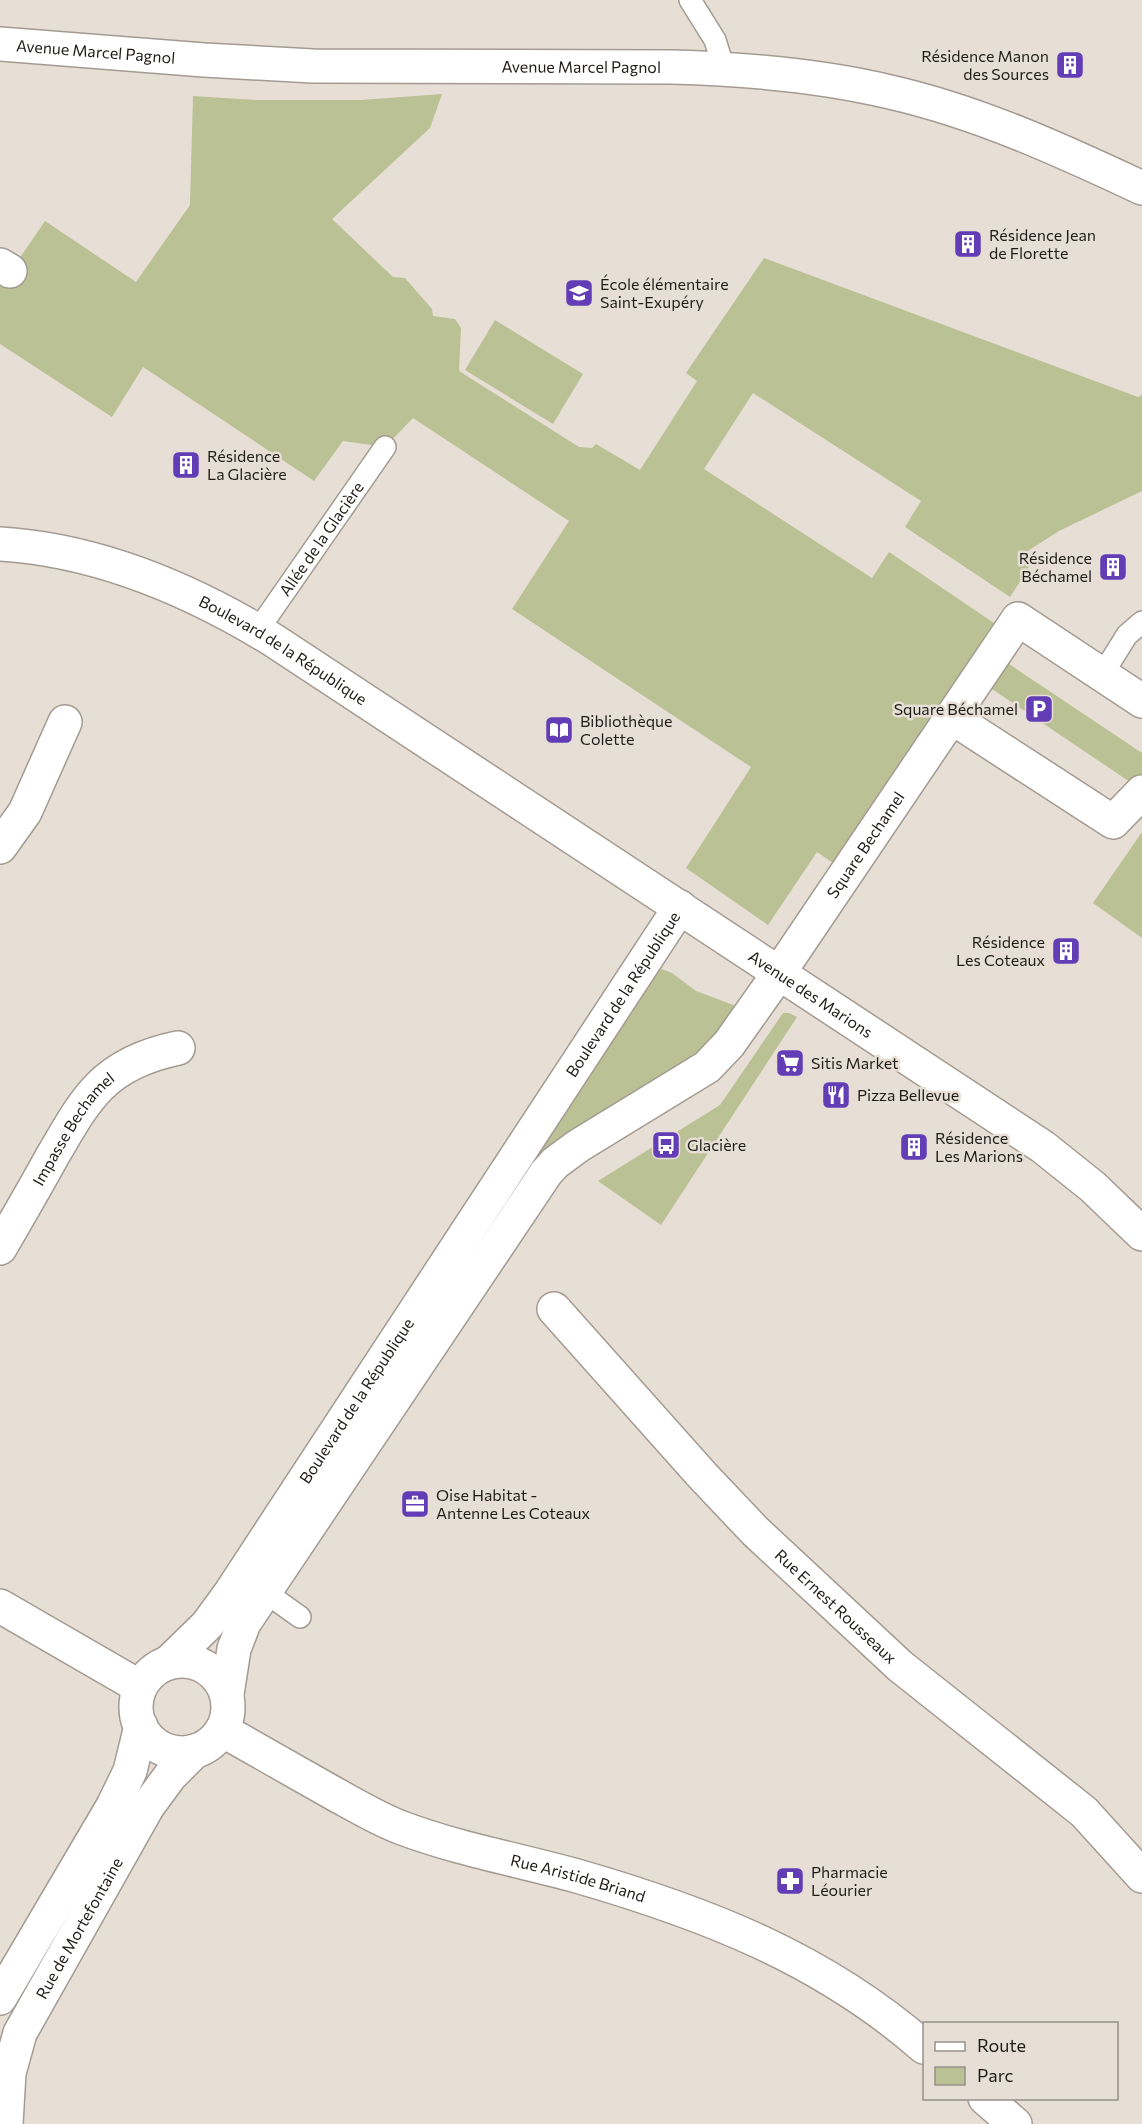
<svg xmlns="http://www.w3.org/2000/svg" width="1142" height="2124" font-family="Commissioner,sans-serif">
	<rect width="100%" height="100%" fill="#e7dfd5"/>
	<g fill="#bac194">
		<polygon points="442,94 430,128 332,219 393,277 405,278 432,309 433,316 455,319 461,328 459,371 579,447 592,448 596,444 640,470 697,381 686,373 764,258 1138,397 1142,395 1142,491 1059,531 1023,554 1029,568 1010,597 905,527 921,501 753,393 704,469 872,578 889,552 994,623 833,863 817,852 768,925 686,868 751,767 512,609 569,521 413,418 385,447 343,441 314,481 143,367 112,417 0,344 0,287 45,221 136,282 190,205 193,96 256,100 361,100"/>
		<polygon points="495,320 583,374 553,424 465,370"/>
		<polygon points="1006,662 1142,753 1142,779 1136,786 989,687"/>
		<polygon points="1142,832 1142,938 1093,903"/>
		<polygon points="656,967 672,973 696,991 736,1006 710,1048 537,1157"/>
		<polygon points="783,1013 789,1013 797,1017 661,1225 598,1181 720,1105"/>
	</g>
	<g fill="none" stroke-linecap="round" stroke-linejoin="round">
		<g stroke="#a39b92" stroke-width="24">
			<g id="service">
				<polyline points="690,0 715,40 724,69"/>
				<path id="s1" d="M258,630L385,447"/>
				<polyline points="1102,675 1127,635 1142,622"/>
				<polyline points="265,1592 300,1617"/>
			</g>
		</g>
		<g stroke="#a39b92" stroke-width="36">
			<g id="minor">
				<path id="s2" d="M0,44L204,60L313,66L672,67C744,69 819,75 890,92C978,112 1061,150 1142,188"/>
				<polyline points="0,265 10,271"/>
				<path id="s3" d="M0,544C98,550 190,589 273,640L1043,1147L1093,1187L1142,1234"/>
				<polyline points="951,717 1113,822 1142,792"/>
				<polyline points="0,847 25,812 65,722"/>
				<path id="s4" d="M0,1248C18,1217 36,1186 53,1155C67,1132 80,1106 100,1086C121,1065 149,1054 178,1048"/>
				<path id="s5" d="M554,1309L702,1475L755,1531L900,1666L1084,1812L1142,1876"/>
				<polyline points="0,1606 140,1687"/>
				<circle cx="182" cy="1707" r="46"/>
				<path id="s6" d="M168,1663L207,1625L229,1595L680,907"/>
				<path id="s7" d="M227,1694L234,1649L244,1623L546,1173L555,1163L578,1146L707,1067L729,1044L770,986L1018,619L1142,701"/>
				<path id="s8" d="M222,1730C259,1751 296,1772 333,1793C355,1805 378,1819 402,1828C458,1849 519,1860 577,1876C705,1913 822,1958 924,2047"/>
				<polyline points="0,1998 113,1806 130,1771 141,1726"/>
				<polyline points="985,2098 1015,2124"/>
				<path id="s9" d="M6,2124L9,2073L20,2033L148,1806L170,1776L195,1751"/>
			</g>
		</g>
		<use href="#service" stroke="#fff" stroke-width="21"/>
		<use href="#minor" stroke="#fff" stroke-width="33"/>
	</g>
	<defs>
		<g id="building-square" transform="scale(1.5)"><rect x="-9" y="-9" width="18" height="18" rx="4" fill="#623db5" stroke="#e7dfd5"/><path d="M-4-6H4V6H1V3H-1V6H-4ZM-2.5-4.3h1.7v1.8h-1.7ZM.8-4.3h1.7v1.8H.8ZM-2.5-1h1.7V.8h-1.7ZM.8-1h1.7V.8H.8Z" fill="#fff"/></g>
		<g id="school-square" transform="scale(1.5)"><rect x="-9" y="-9" width="18" height="18" rx="4" fill="#623db5" stroke="#e7dfd5"/><path d="M0-5L7-2L0 1L-7-2ZM-4 1L0 2.5L4 1V4Q0 6-4 4Z" fill="#fff"/></g>
		<g id="parking-square" transform="scale(1.5)"><rect x="-9" y="-9" width="18" height="18" rx="4" fill="#623db5" stroke="#e7dfd5"/><path d="M-3.5-5.5H1a3.5 3.5 0 0 1 0 7H-1V5.5H-3.5ZM-1-3.4V-.6H.8a1.4 1.4 0 0 0 0-2.8Z" fill="#fff"/></g>
		<g id="library-square" transform="scale(1.5)"><rect x="-9" y="-9" width="18" height="18" rx="4" fill="#623db5" stroke="#e7dfd5"/><path d="M-6-4Q-3-5.5-.7-3.5V5Q-3 3-6 4ZM6-4Q3-5.5 .7-3.5V5Q3 3 6 4Z" fill="#fff"/></g>
		<g id="supermarket-square" transform="scale(1.5)"><rect x="-9" y="-9" width="18" height="18" rx="4" fill="#623db5" stroke="#e7dfd5"/><path d="M-6-5.5h2.5l.6 2H6L4.5 2H-2.5L-4.4-4H-6ZM-1.5 3.2a1.3 1.3 0 1 0 .1 0ZM3 3.2a1.3 1.3 0 1 0 .1 0Z" fill="#fff"/></g>
		<g id="restaurant-square" transform="scale(1.5)"><rect x="-9" y="-9" width="18" height="18" rx="4" fill="#623db5" stroke="#e7dfd5"/><path d="M-5-6h1v4h1v-4h1v4h1v-4h1v5L-1.5 .5V6h-2V.5L-5-1ZM5-6V6H3V1.5H1.5Q1.5-4 5-6Z" fill="#fff"/></g>
		<g id="bus-square" transform="scale(1.5)"><rect x="-9" y="-9" width="18" height="18" rx="4" fill="#623db5" stroke="#e7dfd5"/><path d="M-5-6H5V4H4V6H2V4H-2V6H-4V4H-5ZM-3.5-4V0h7V-4ZM-3.5 1.2v1.5H-2V1.2ZM2 1.2v1.5H3.5V1.2Z" fill="#fff"/></g>
		<g id="office-square" transform="scale(1.5)"><rect x="-9" y="-9" width="18" height="18" rx="4" fill="#623db5" stroke="#e7dfd5"/><path d="M-6-3h4V-5.5h4V-3h4V5H-6ZM-1-4.5V-3h2v-1.5ZM-6 0V1H6V0Z" fill="#fff"/></g>
		<g id="pharmacy-square" transform="scale(1.5)"><rect x="-9" y="-9" width="18" height="18" rx="4" fill="#623db5" stroke="#e7dfd5"/><path d="M-2-6h4v4h4v4h-4v4h-4v-4h-4v-4h4Z" fill="#fff"/></g>
	</defs>
	<g fill-rule="evenodd">
		<use href="#building-square" x="1070" y="65"/>
		<use href="#building-square" x="968" y="244"/>
		<use href="#school-square" x="579" y="293"/>
		<use href="#building-square" x="186" y="465"/>
		<use href="#building-square" x="1113" y="567"/>
		<use href="#parking-square" x="1039" y="709"/>
		<use href="#library-square" x="559" y="730"/>
		<use href="#building-square" x="1066" y="951"/>
		<use href="#supermarket-square" x="790" y="1063"/>
		<use href="#restaurant-square" x="836" y="1095"/>
		<use href="#bus-square" x="666" y="1145"/>
		<use href="#building-square" x="914" y="1147"/>
		<use href="#office-square" x="415" y="1504"/>
		<use href="#pharmacy-square" x="790" y="1881"/>
	</g>
	<g text-anchor="middle" stroke-width="5" stroke-linejoin="round" paint-order="stroke">
		<g font-size="16" fill="#201d19" stroke="#e7dfd5">
			<text dy="6" stroke="none"><textPath href="#s2" startOffset="96">Avenue Marcel Pagnol</textPath></text>
			<text dy="6" stroke="none"><textPath href="#s2" startOffset="582">Avenue Marcel Pagnol</textPath></text>
			<text dy="6" stroke="none"><textPath href="#s1" startOffset="111">Allée de la Glacière</textPath></text>
			<text dy="6" stroke="none"><textPath href="#s3" startOffset="306">Boulevard de la République</textPath></text>
			<text dy="6" stroke="none"><textPath href="#s7" startOffset="1082">Square Bechamel</textPath></text>
			<text dy="6" stroke="none"><textPath href="#s6" startOffset="810">Boulevard de la République</textPath></text>
			<text dy="6" stroke="none"><textPath href="#s3" startOffset="936">Avenue des Marions</textPath></text>
			<text dy="6" stroke="none"><textPath href="#s4" startOffset="140">Impasse Bechamel</textPath></text>
			<text dy="6" stroke="none"><textPath href="#s6" startOffset="324">Boulevard de la République</textPath></text>
			<text dy="6" stroke="none"><textPath href="#s5" startOffset="410">Rue Ernest Rousseaux</textPath></text>
			<text dy="6" stroke="none"><textPath href="#s8" startOffset="388">Rue Aristide Briand</textPath></text>
			<text dy="6" stroke="none"><textPath href="#s9" startOffset="213">Rue de Mortefontaine</textPath></text>
		</g>
		<g font-size="16" fill="#201d19" stroke="#e7dfd5" text-anchor="start">
			<text x="1049" y="62" text-anchor="end">Résidence Manon<tspan x="1049" dy="18">des Sources</tspan></text>
			<text x="989" y="241">Résidence Jean<tspan x="989" dy="18">de Florette</tspan></text>
			<text x="600" y="290">École élémentaire<tspan x="600" dy="18">Saint-Exupéry</tspan></text>
			<text x="207" y="462">Résidence<tspan x="207" dy="18">La Glacière</tspan></text>
			<text x="1092" y="564" text-anchor="end">Résidence<tspan x="1092" dy="18">Béchamel</tspan></text>
			<text x="1018" y="715" text-anchor="end">Square Béchamel</text>
			<text x="580" y="727">Bibliothèque<tspan x="580" dy="18">Colette</tspan></text>
			<text x="1045" y="948" text-anchor="end">Résidence<tspan x="1045" dy="18">Les Coteaux</tspan></text>
			<text x="811" y="1069">Sitis Market</text>
			<text x="857" y="1101">Pizza Bellevue</text>
			<text x="935" y="1144">Résidence<tspan x="935" dy="18">Les Marions</tspan></text>
			<text x="687" y="1151">Glacière</text>
			<text x="436" y="1501">Oise Habitat -<tspan x="436" dy="18">Antenne Les Coteaux</tspan></text>
			<text x="811" y="1878">Pharmacie<tspan x="811" dy="18">Léourier</tspan></text>
		</g>
	</g>
	<rect x="923" y="2022" width="195" height="78" fill="#e7dfd5" stroke="#97918a" stroke-width="1.5"/>
	<rect x="935" y="2042" width="30" height="9" fill="#ffffff" stroke="#97918a" stroke-width="1.5"/>
	<text x="977" y="2052" font-size="18" fill="#201d19">Route</text>
	<rect x="935" y="2067" width="30" height="18" fill="#bac194" stroke="#97918a" stroke-width="1.5"/>
	<text x="977" y="2082" font-size="18" fill="#201d19">Parc</text>
</svg>
